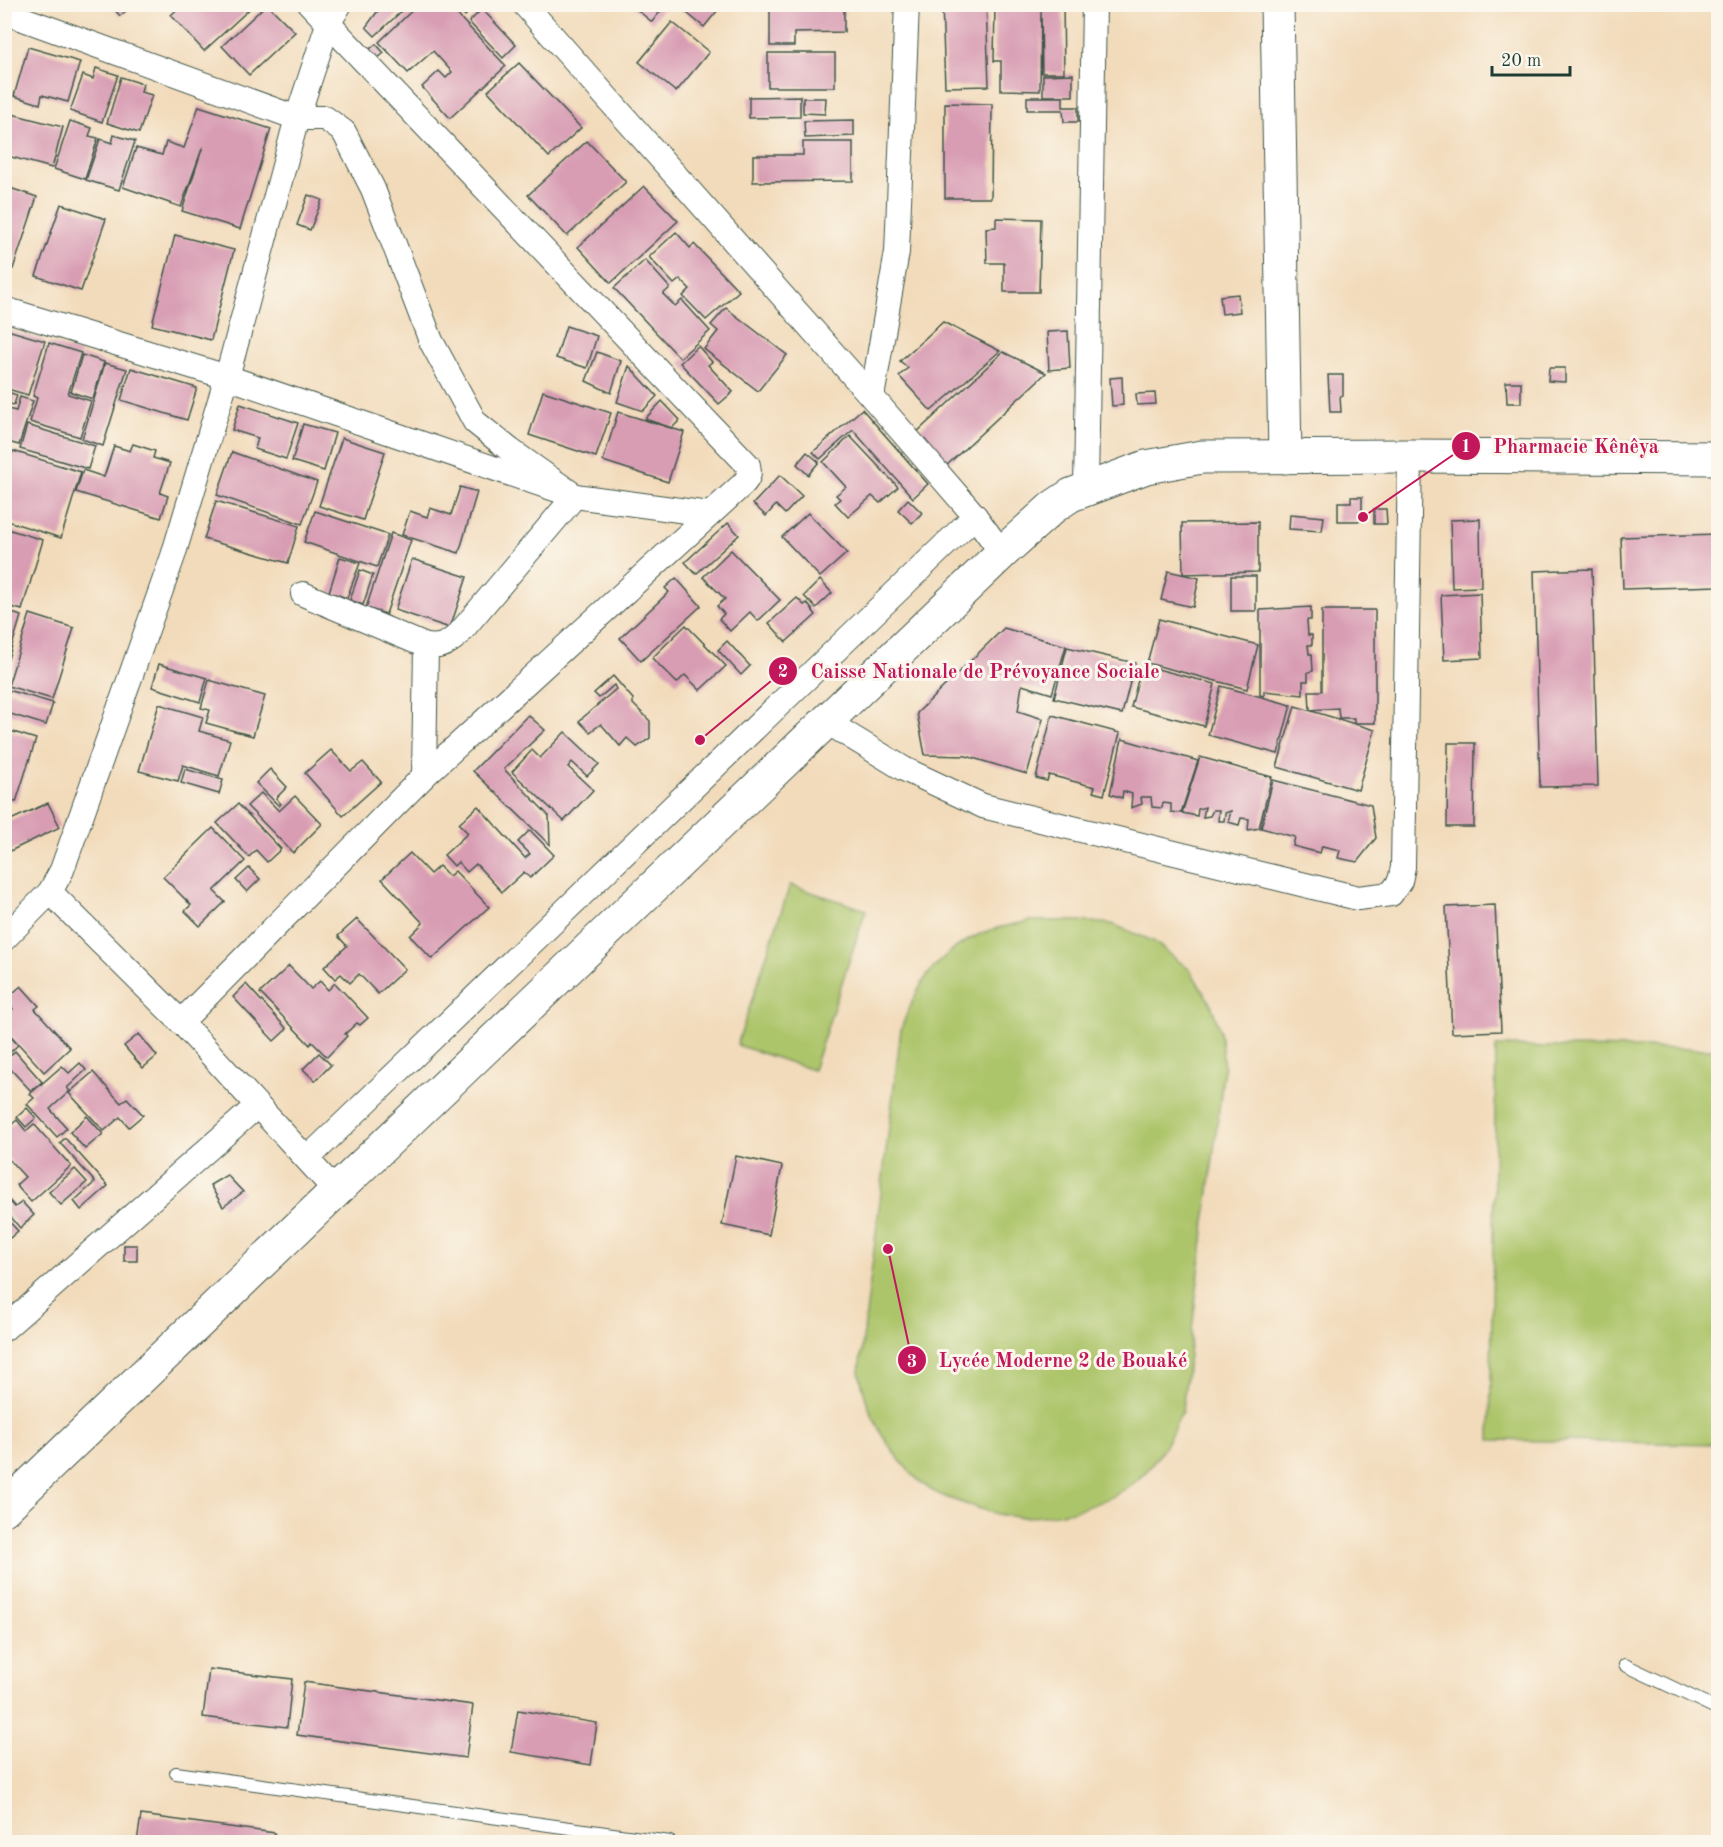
<svg xmlns="http://www.w3.org/2000/svg" width="1723" height="1847" font-family="'Old Standard TT',serif">
	<rect width="100%" height="100%" fill="#fbf7ec"/>
	<filter id="ink" filterUnits="userSpaceOnUse"><feTurbulence type="fractalNoise" baseFrequency=".0167" numOctaves="2"/><feDisplacementMap in="SourceGraphic" scale="12" xChannelSelector="R" yChannelSelector="G"/><feConvolveMatrix kernelMatrix="1 2 1 2 8 2 1 2 1" color-interpolation-filters="sRGB"/></filter>
	<filter id="wash" filterUnits="userSpaceOnUse"><feTurbulence type="fractalNoise" baseFrequency=".008" numOctaves="4" result="noise"/><feDisplacementMap in="SourceGraphic" scale="24" xChannelSelector="R" yChannelSelector="G"/><feGaussianBlur stdDeviation="1.35" result="paint"/><feColorMatrix in="noise" values="0 0 0 0 0 0 0 0 0 0 0 0 0 0 0 0 0 1.4 0 .05"/><feComposite in="paint" operator="in"/></filter>
	<g filter="url(#wash)">
		<rect width="100%" height="100%" fill="#f2dbbb"/>
		<g fill="#adc56b" stroke="#668150" stroke-width="1.5">
			<polygon points="790,885 866,910 813,1070 737,1045"/>
			<path d="M1030,921H1080L1112,924L1153,941L1190,970L1211,1004L1220,1031L1224,1068L1182,1411C1170,1439 1154,1470 1127,1488C1094,1509 1049,1520 1009,1516C996,1515 982,1509 969,1505C956,1501 943,1497 931,1490C906,1474 879,1435 869,1407C864,1396 862,1383 859,1372L901,1029C917,984 935,955 980,934C995,927 1014,925 1030,921Z"/>
			<polygon points="1496,1046 1718,1049 1718,1444 1490,1440"/>
		</g>
		<g id="blocks">
			<g fill="#d89cb3">
				<polygon points="110,4 134,4 120,16"/>
				<polygon points="183,4 255,4 204,51 171,15"/>
				<polygon points="267,4 295,32 249,75 222,46"/>
				<polygon points="383,4 409,4 375,36 366,27"/>
				<polygon points="419,4 447,4 506,66 450,118 422,87 439,71 446,78 452,72 433,51 408,73 379,42"/>
				<polygon points="454,4 477,4 465,16"/>
				<polygon points="630,4 670,4 666,10 663,8 652,22"/>
				<polygon points="770,4 844,4 844,32 794,33 794,46 770,46"/>
				<polygon points="942,4 986,4 989,86 945,87"/>
				<polygon points="995,4 1063,4 1064,73 1042,73 1041,11 1040,91 1001,90 1001,61 994,61"/>
				<polygon points="677,5 722,5 704,27"/>
				<polygon points="482,9 516,45 503,58 469,22"/>
				<polygon points="672,22 709,52 676,92 639,62"/>
				<polygon points="376,44 384,53 371,64 364,54"/>
				<polygon points="28,47 80,62 68,102 42,95 40,104 14,96"/>
				<rect x="768" y="53" width="67" height="34"/>
				<polygon points="519,63 581,128 549,157 488,91"/>
				<polygon points="96,68 118,75 102,122 70,111 83,75 93,79"/>
				<polygon points="1073,74 1073,96 1043,96 1043,75"/>
				<polygon points="121,77 143,84 141,92 152,95 139,133 107,123"/>
				<polygon points="800,96 800,117 749,118 749,97"/>
				<polygon points="1027,97 1063,97 1063,107 1078,107 1078,122 1064,122 1063,110 1027,110"/>
				<polygon points="803,98 826,98 825,114 803,113"/>
				<polygon points="945,103 992,104 991,198 945,198"/>
				<polygon points="199,106 271,129 240,229 182,211 203,146 181,207 123,187 136,148 162,155 166,142 184,148"/>
				<polygon points="8,113 63,127 52,168 4,155 4,125"/>
				<polygon points="854,120 854,136 805,138 804,121"/>
				<polygon points="70,121 92,128 89,136 98,138 85,179 54,169"/>
				<polygon points="114,135 135,141 119,190 86,180 100,139 112,143"/>
				<polygon points="587,141 626,182 567,236 528,195"/>
				<polygon points="803,142 853,142 853,181 753,182 753,155 803,155"/>
				<polygon points="4,186 37,197 13,269 4,266"/>
				<polygon points="644,186 678,221 611,283 578,247"/>
				<polygon points="308,195 322,200 310,230 297,225"/>
				<polygon points="61,204 106,219 81,291 36,276"/>
				<polygon points="996,218 1041,219 1039,292 1004,292 1004,263 987,263 986,228 996,227"/>
				<polygon points="676,232 690,248 694,244 739,291 706,320 683,296 690,289 680,279 674,284 649,257"/>
				<polygon points="175,235 234,250 211,340 152,325"/>
				<polygon points="645,260 670,288 663,294 675,306 682,300 710,331 680,358 614,288"/>
				<polygon points="1238,294 1240,312 1222,314 1220,296"/>
				<polygon points="726,308 787,355 758,391 704,349 718,331 711,325"/>
				<polygon points="943,322 1000,351 931,411 899,376 908,368 900,361"/>
				<polygon points="566,326 597,336 587,368 556,358"/>
				<polygon points="4,329 45,341 28,395 4,388"/>
				<polygon points="1068,331 1070,368 1049,370 1047,332"/>
				<polygon points="49,343 81,353 68,394 91,401 80,437 30,422 37,398 33,396"/>
				<polygon points="698,346 712,362 708,365 733,392 719,404 680,363"/>
				<polygon points="597,352 621,361 611,393 586,381"/>
				<polygon points="1003,352 1046,373 946,466 915,434"/>
				<polygon points="82,355 104,362 93,399 71,392"/>
				<polygon points="105,363 127,369 103,446 82,439"/>
				<polygon points="629,366 657,396 643,411 617,402"/>
				<polygon points="131,368 197,388 187,420 121,400"/>
				<polygon points="1549,368 1565,368 1565,382 1548,381"/>
				<polygon points="1328,375 1343,375 1343,396 1340,396 1341,412 1330,412"/>
				<polygon points="1122,377 1123,405 1112,406 1110,378"/>
				<polygon points="1506,382 1521,382 1521,403 1507,403"/>
				<polygon points="4,391 17,395 14,405 4,403"/>
				<polygon points="543,391 611,413 596,457 529,435"/>
				<polygon points="1155,393 1156,404 1137,405 1136,394"/>
				<polygon points="20,397 33,401 19,445 4,441 4,408 16,411"/>
				<polygon points="662,401 680,420 672,428 645,419"/>
				<polygon points="240,404 298,423 286,459 255,449 258,438 232,430"/>
				<polygon points="862,409 928,484 913,498 853,430 820,459 813,452"/>
				<polygon points="618,412 684,432 668,482 603,461"/>
				<polygon points="303,424 335,433 324,471 292,461"/>
				<polygon points="27,425 95,446 88,469 20,449"/>
				<polygon points="850,436 898,487 880,503 872,496 848,517 835,503 840,499 836,495 846,487 823,462"/>
				<polygon points="342,438 385,452 363,520 319,506"/>
				<polygon points="133,444 155,451 153,458 170,463 160,493 168,496 161,518 76,492 83,470 104,477 114,446 130,451"/>
				<polygon points="13,451 81,472 61,538 4,520 4,478"/>
				<polygon points="232,452 317,482 302,524 217,495"/>
				<polygon points="807,452 819,462 808,475 797,464"/>
				<polygon points="780,475 802,496 785,514 776,505 766,516 753,504"/>
				<polygon points="460,487 477,492 459,553 402,535 410,511 427,517 430,508 451,515"/>
				<polygon points="1351,497 1362,497 1362,521 1338,521 1338,502 1351,502"/>
				<polygon points="908,499 922,513 912,523 898,510"/>
				<polygon points="216,501 299,526 288,563 204,539"/>
				<polygon points="1374,509 1386,509 1387,524 1374,524"/>
				<polygon points="315,511 388,535 377,567 304,542"/>
				<polygon points="808,513 847,553 820,577 782,537"/>
				<polygon points="1290,514 1324,517 1322,531 1289,529"/>
				<polygon points="1480,519 1481,587 1452,588 1450,520"/>
				<polygon points="1258,522 1258,572 1183,574 1182,523"/>
				<polygon points="728,523 739,535 696,574 685,562"/>
				<polygon points="4,528 43,540 22,610 4,605"/>
				<polygon points="391,533 411,540 386,614 366,608"/>
				<polygon points="1718,534 1718,586 1623,589 1621,537"/>
				<polygon points="731,550 780,600 758,621 750,612 730,631 719,619 724,614 717,606 725,599 703,577"/>
				<polygon points="340,557 360,563 347,598 329,592"/>
				<polygon points="412,559 467,577 450,628 395,610"/>
				<polygon points="1592,569 1598,786 1540,787 1534,571"/>
				<polygon points="360,570 373,575 363,605 350,600"/>
				<polygon points="1168,571 1199,578 1193,607 1161,600"/>
				<rect x="1231" y="576" width="25" height="35"/>
				<polygon points="676,578 701,606 641,661 620,638 669,592 665,588"/>
				<polygon points="820,580 832,593 816,608 804,596"/>
				<polygon points="1480,593 1482,658 1444,660 1441,595"/>
				<polygon points="797,598 804,605 807,603 816,615 786,642 769,623"/>
				<polygon points="1311,607 1311,620 1307,620 1308,635 1312,635 1312,645 1308,645 1309,654 1312,654 1313,671 1308,672 1308,681 1303,681 1303,695 1264,691 1264,696 1260,695 1260,610"/>
				<polygon points="4,610 21,616 5,669 4,669"/>
				<polygon points="1322,610 1375,610 1375,723 1354,723 1354,718 1339,718 1338,708 1310,710 1309,691 1322,691"/>
				<polygon points="30,614 74,628 52,699 8,686"/>
				<polygon points="1159,619 1258,645 1247,689 1147,663"/>
				<polygon points="686,625 726,666 700,690 685,675 677,683 652,658"/>
				<polygon points="1004,628 1066,646 1052,694 1022,685 1018,711 1043,719 1027,774 966,756 925,755 917,713"/>
				<polygon points="727,641 750,666 741,675 718,650"/>
				<polygon points="1067,647 1135,663 1122,714 1054,698"/>
				<polygon points="159,664 207,678 200,702 152,687"/>
				<polygon points="1142,665 1215,684 1204,726 1131,707"/>
				<polygon points="613,676 633,699 633,704 650,721 650,738 637,747 627,738 620,746 601,724 590,732 579,721 616,689 614,685 599,698 594,693"/>
				<polygon points="209,680 265,696 253,736 206,723 210,710 201,708"/>
				<polygon points="1221,686 1291,705 1278,754 1208,735"/>
				<polygon points="8,690 53,703 46,725 4,712 4,702"/>
				<polygon points="159,704 203,717 199,731 230,740 219,776 183,765 178,781 139,771"/>
				<polygon points="1295,706 1375,730 1358,790 1277,767"/>
				<polygon points="528,715 545,730 504,769 549,816 550,845 473,771"/>
				<polygon points="1052,715 1120,733 1104,795 1093,792 1095,787 1049,775 1047,781 1036,778"/>
				<polygon points="4,729 36,739 16,802 4,799"/>
				<polygon points="565,732 599,764 587,776 572,762 568,767 593,790 564,821 512,772 532,750 540,758"/>
				<polygon points="1122,739 1198,761 1181,813 1171,812 1171,804 1163,803 1162,808 1152,807 1151,797 1141,797 1142,804 1131,808 1132,794 1123,791 1122,798 1110,794"/>
				<polygon points="1448,743 1475,743 1474,827 1447,827"/>
				<polygon points="331,750 351,771 363,762 381,782 343,816 305,773"/>
				<polygon points="1200,757 1272,777 1259,828 1248,830 1249,819 1241,818 1239,825 1228,822 1231,811 1225,813 1224,821 1218,821 1219,810 1213,810 1210,816 1203,817 1205,807 1198,809 1197,816 1182,813"/>
				<polygon points="185,769 223,780 219,794 181,783"/>
				<polygon points="270,769 287,787 276,798 281,804 279,806 256,783"/>
				<polygon points="1273,780 1371,805 1376,838 1357,862 1338,858 1340,850 1322,846 1320,853 1293,846 1295,837 1261,828"/>
				<polygon points="261,793 279,811 295,796 322,824 293,853 247,806"/>
				<polygon points="48,803 60,827 6,853 4,823"/>
				<polygon points="238,804 281,849 267,862 256,850 249,857 217,823"/>
				<polygon points="478,806 525,858 530,854 518,842 530,830 554,855 530,878 524,872 502,892 476,864 467,872 458,862 454,866 444,855 468,833 459,824"/>
				<polygon points="213,828 245,861 214,891 225,902 200,926 185,911 191,905 163,877"/>
				<polygon points="410,853 430,874 439,866 449,876 455,871 489,907 432,959 410,936 423,923 382,879"/>
				<polygon points="249,868 260,879 247,892 236,880"/>
				<polygon points="1495,905 1501,1031 1452,1033 1446,907"/>
				<polygon points="357,919 405,969 378,994 359,974 350,983 341,974 335,979 324,967 347,946 338,936"/>
				<polygon points="289,966 311,989 320,981 328,990 335,983 368,1018 360,1025 357,1023 345,1034 347,1036 327,1057 312,1042 310,1045 260,993"/>
				<polygon points="246,984 287,1029 274,1041 233,997"/>
				<polygon points="21,986 39,1006 35,1009 70,1048 44,1072 4,1028 4,1017 13,1009 5,1000"/>
				<polygon points="4,1030 18,1045 4,1058"/>
				<polygon points="139,1034 157,1056 143,1068 124,1046"/>
				<polygon points="15,1051 42,1082 31,1091 4,1062"/>
				<polygon points="319,1053 331,1065 315,1081 303,1069"/>
				<polygon points="80,1063 86,1070 67,1088 70,1091 50,1109 67,1128 57,1137 27,1104 34,1098 30,1094 62,1066 69,1073"/>
				<polygon points="93,1072 121,1103 127,1098 143,1115 129,1127 120,1117 104,1131 69,1093"/>
				<polygon points="27,1108 36,1118 26,1127 17,1117"/>
				<polygon points="87,1116 103,1134 85,1149 70,1132"/>
				<polygon points="17,1120 26,1131 34,1124 71,1166 31,1202 16,1185 25,1177 4,1154 4,1131"/>
				<polygon points="65,1138 108,1186 81,1210 74,1201 95,1182 60,1143"/>
				<polygon points="736,1156 782,1166 769,1235 722,1225"/>
				<polygon points="75,1169 87,1182 61,1205 49,1192"/>
				<polygon points="227,1175 243,1192 223,1207 210,1185"/>
				<polygon points="7,1198 15,1207 22,1202 34,1215 20,1228 5,1210 5,1200"/>
				<polygon points="4,1216 18,1231 4,1243"/>
				<rect x="124" y="1245" width="13" height="16"/>
				<polygon points="209,1669 292,1679 287,1727 203,1717"/>
				<polygon points="304,1682 473,1705 466,1758 297,1735"/>
				<polygon points="518,1710 597,1723 591,1765 511,1752"/>
				<polygon points="141,1815 275,1833 273,1842 137,1842"/>
			</g>
		</g>
	</g>
	<g filter="url(#ink)">
		<use href="#blocks" fill-opacity="0" stroke="#3f5548" stroke-width="1.5"/>
		<g fill="none" stroke-linecap="round" stroke-linejoin="round">
			<g stroke="#3f5548" stroke-width="14">
				<g id="lane">
					<polyline points="1625,1665 1718,1709"/>
					<polyline points="176,1773 670,1842"/>
				</g>
			</g>
			<g stroke="#3f5548" stroke-width="26">
				<g id="street">
					<polyline points="524,4 872,397 975,516 1002,553"/>
					<path d="M4,12L297,118H325L344,132L373,189L431,341L475,422L510,450L575,496L458,635C447,644 441,648 426,646L424,776"/>
					<polyline points="4,309 227,377 575,496 709,514"/>
					<polyline points="872,397 897,252 907,4"/>
					<polyline points="1086,488 1094,4"/>
					<polyline points="303,594 426,646"/>
					<polyline points="827,722 904,769 983,806 1358,898 1391,894 1400,881 1403,867 1410,456"/>
					<polyline points="50,892 181,1022 336,1191"/>
					<polyline points="4,939 50,892 62,870 173,556 227,377 297,118 328,24 340,4"/>
					<path d="M181,1022L424,776L742,485C749,478 750,474 748,465L310,4"/>
					<polyline points="308,1158 975,516"/>
					<polyline points="4,1329 257,1106"/>
				</g>
			</g>
			<g stroke="#3f5548" stroke-width="35">
				<g id="secondary">
					<polyline points="1277,4 1285,457"/>
					<polyline points="4,1509 1002,553 1053,507 1071,495 1146,467 1202,457 1410,456 1718,458"/>
				</g>
			</g>
			<use href="#lane" stroke="#fff" stroke-width="12"/>
			<use href="#street" stroke="#fff" stroke-width="24"/>
			<use href="#secondary" stroke="#fff" stroke-width="33"/>
		</g>
	</g>
	<path fill="none" stroke="#c2185b" stroke-width="2" d="M1363 517L1466 446M700 740L783 671M888 1249L912 1360"/>
	<g fill="#c2185b" stroke="#fbf7ec" stroke-width="2">
		<circle cx="1363" cy="517" r="6"/>
		<circle cx="700" cy="740" r="6"/>
		<circle cx="888" cy="1249" r="6"/>
		<circle cx="1466" cy="446" r="15"/>
		<circle cx="783" cy="671" r="15"/>
		<circle cx="912" cy="1360" r="15"/>
	</g>
	<g font-size="18" text-anchor="middle" font-weight="bold" fill="#fff">
		<text x="1466" y="452">1</text>
		<text x="783" y="677">2</text>
		<text x="912" y="1367">3</text>
	</g>
	<g font-size="20" text-anchor="middle" font-weight="bold" fill="#c2185b" stroke="#fbf7ec" stroke-width="6" stroke-linejoin="round" paint-order="stroke">
		<text x="1576" y="453">Pharmacie Kênêya</text>
		<text x="985" y="678">Caisse Nationale de Prévoyance Sociale</text>
		<text x="1063" y="1367">Lycée Moderne 2 de Bouaké</text>
	</g>
	<rect width="1723" height="1847" fill="none" stroke="#fbf7ec" stroke-width="24"/>
	<path d="M1492 66v9h78v-9" fill="none" stroke="#1f3d34" stroke-width="3"/>
	<text x="1501" y="66" font-size="18" fill="#1f3d34" stroke="#fbf7ec" stroke-width="4.5" paint-order="stroke">20 m</text>
</svg>
